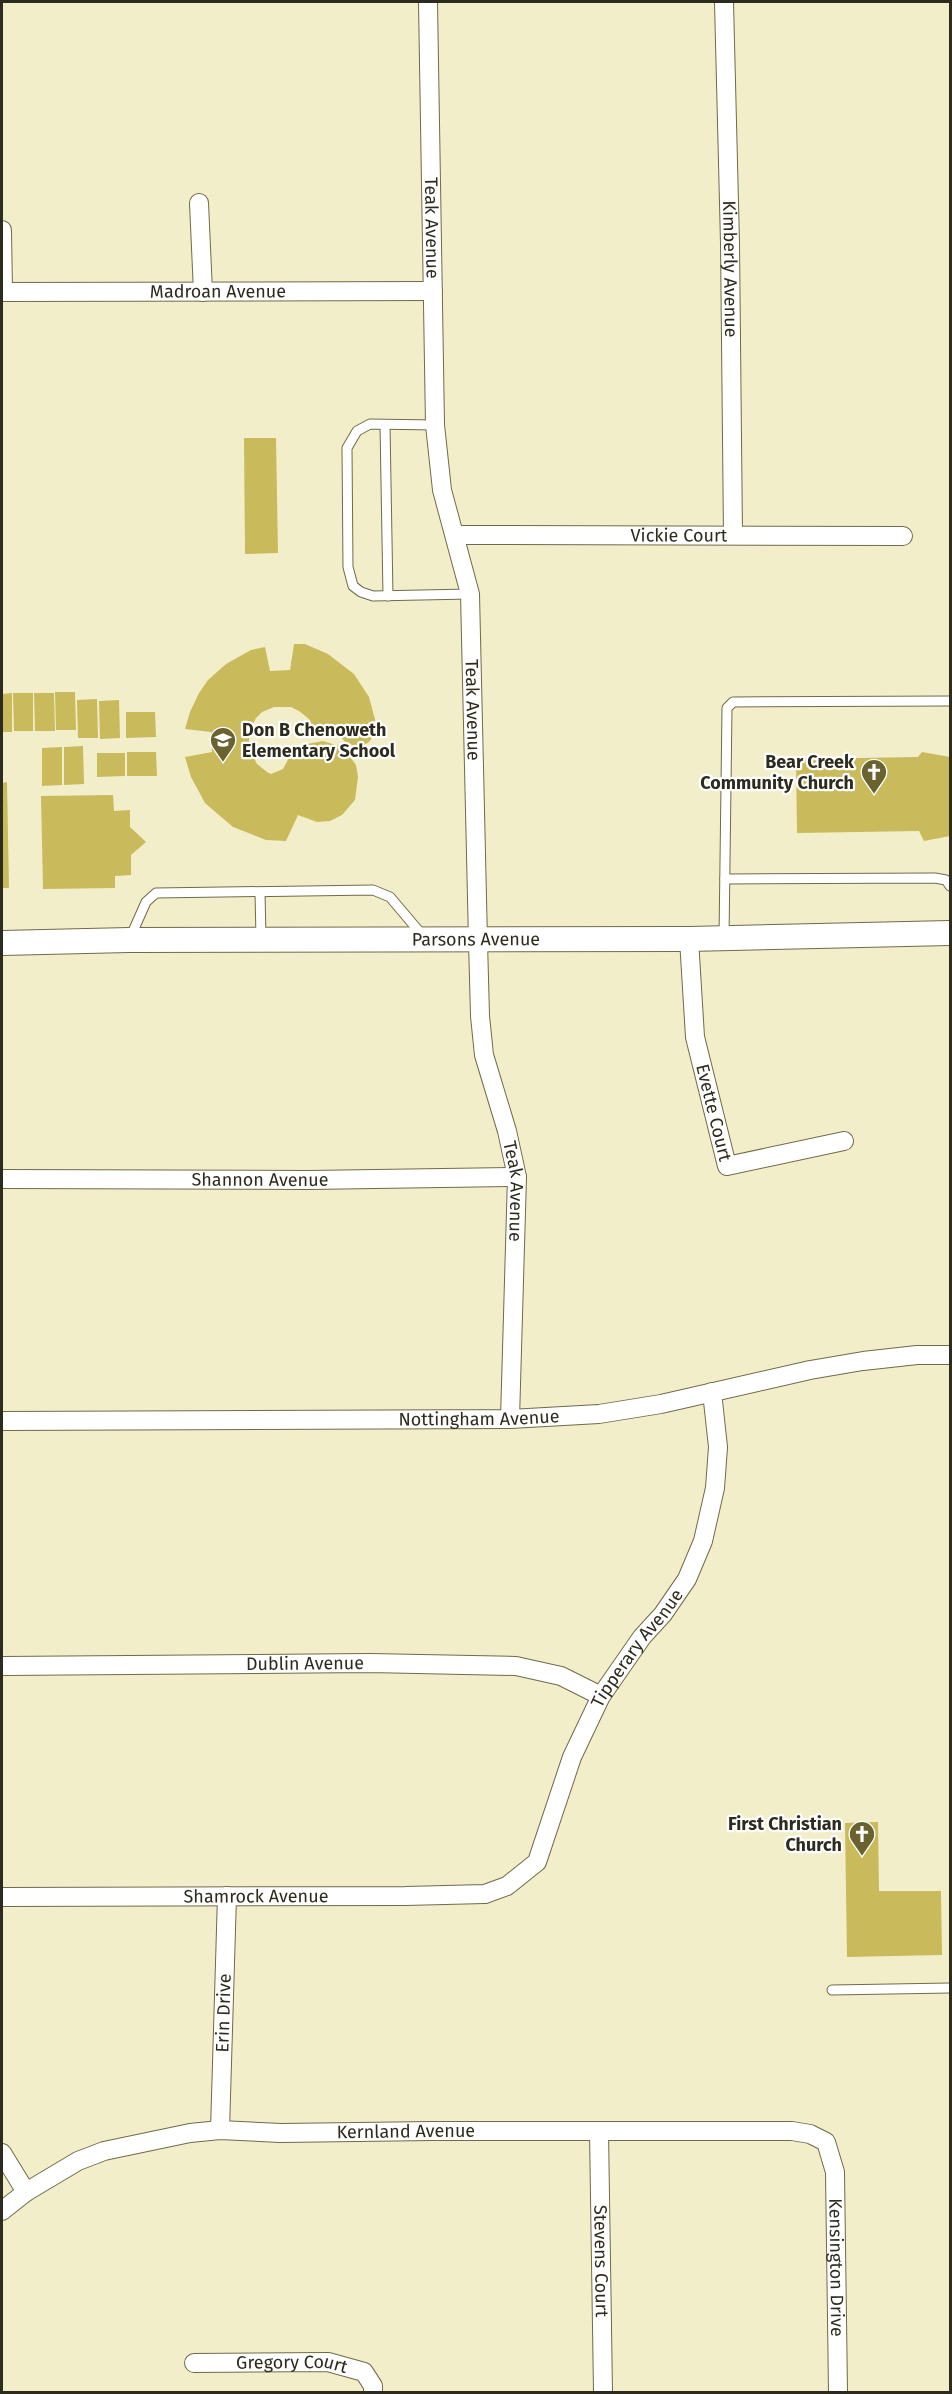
<svg xmlns="http://www.w3.org/2000/svg" width="952" height="2394" font-family="'Fira Sans',sans-serif">
	<rect width="100%" height="100%" fill="#f3eeca"/>
	<g fill="#c9ba5b">
		<polygon points="244,438 276,438 278,553 245,554"/>
		<polygon points="294,644 305,644 328,654 354,674 369,697 377,727 370,741 363,746 355,746 346,743 341,737 338,724 315,732 309,719 299,711 291,707 274,707 262,712 256,718 249,732 249,748 257,764 267,772 271,774 283,769 292,752 302,745 323,741 339,746 346,751 356,765 358,777 355,800 342,815 330,821 317,822 298,815 286,841 266,840 233,827 205,803 191,777 185,757 212,752 211,732 185,729 190,712 199,693 208,680 226,664 251,650 265,647 270,671 290,670"/>
		<polygon points="55,692 75,692 76,730 56,730"/>
		<polygon points="12,693 12,732 2,732 2,694"/>
		<polygon points="13,693 33,693 33,731 14,731"/>
		<polygon points="34,693 54,693 55,731 35,731"/>
		<polygon points="97,699 98,738 78,738 77,700"/>
		<polygon points="119,700 120,738 100,739 99,701"/>
		<polygon points="126,712 155,712 156,737 126,738"/>
		<polygon points="83,746 84,784 64,785 64,747"/>
		<polygon points="62,747 62,785 42,786 42,748"/>
		<polygon points="127,752 156,752 157,776 127,776"/>
		<polygon points="922,752 950,757 950,836 924,841 919,831 797,833 796,759 918,757"/>
		<polygon points="97,753 125,753 125,776 97,777"/>
		<polygon points="7,782 9,888 2,888 2,783"/>
		<polygon points="113,795 114,811 130,810 130,827 146,842 131,855 131,875 115,876 115,888 43,889 41,796"/>
		<polygon points="878,1822 879,1891 941,1891 942,1955 847,1957 845,1823"/>
	</g>
	<g fill="none" stroke-linecap="round" stroke-linejoin="round">
		<g stroke="#6f6a4a" stroke-width="11">
			<g id="lane">
				<polyline points="385,425 388,596"/>
				<polyline points="435,425 370,424 357,431 347,448 348,567 353,586 361,592 373,596 470,594"/>
				<polyline points="725,879 935,878 946,880 950,886"/>
				<polyline points="260,892 261,938"/>
				<polyline points="130,938 146,902 156,893 373,890 390,897 423,936"/>
				<polyline points="724,938 727,708 733,702 950,701"/>
				<polyline points="832,1990 950,1988"/>
			</g>
		</g>
		<g stroke="#6f6a4a" stroke-width="20">
			<g id="street">
				<path id="s1" d="M428,2L435,425L442,490L470,594L478,941L480,1016L484,1055L507,1131L517,1177L510,1419"/>
				<path id="s2" d="M724,2L730,243L733,535"/>
				<polyline points="199,203 203,292"/>
				<polyline points="2,230 3,292"/>
				<path id="s3" d="M2,292L433,291"/>
				<path id="s4" d="M455,535L903,536"/>
				<path id="s5" d="M689,939L695,1037L727,1166L844,1141"/>
				<path id="s6" d="M2,1179L308,1180L517,1177"/>
				<path id="s7" d="M2,1421L510,1419L599,1414L661,1404L810,1370L863,1361L917,1355H950"/>
				<path id="s8" d="M2,1666L370,1663L516,1666L561,1676L601,1696"/>
				<path id="s9" d="M2,1897L405,1896L485,1894L507,1886L537,1862L572,1757L601,1696L642,1637L663,1614L687,1579L703,1541L715,1488L718,1447L712,1392"/>
				<path id="s10" d="M220,2130L227,1896"/>
				<path id="s11" d="M599,2131L603,2392"/>
				<polyline points="2,2153 26,2192"/>
				<path id="s12" d="M2,2211L26,2192L78,2161L104,2151L190,2133L220,2130L281,2133L432,2131H792L810,2134L826,2142L835,2172L838,2392"/>
				<path id="s13" d="M194,2363L328,2362L364,2372L373,2386V2392"/>
			</g>
		</g>
		<g stroke="#6f6a4a" stroke-width="26">
			<g id="secondary">
				<path id="s14" d="M2,943L129,940L689,939L950,933"/>
			</g>
		</g>
		<use href="#lane" stroke="#fff" stroke-width="9"/>
		<use href="#street" stroke="#fff" stroke-width="18"/>
		<use href="#secondary" stroke="#fff" stroke-width="24"/>
	</g>
	<defs>
		<g id="school-pin" transform="scale(1.35)"><path d="M0 17L-7.5 6A9.5 9.5 0 1 1 7.5 6Z" fill="#6a622f" stroke="#fff"/><path d="M0-5L7-2L0 1L-7-2ZM-4 1L0 2.5L4 1V4Q0 6-4 4Z" fill="#fff"/></g>
		<g id="church-pin" transform="scale(1.35)"><path d="M0 17L-7.5 6A9.5 9.5 0 1 1 7.5 6Z" fill="#6a622f" stroke="#fff"/><path d="M-1.2-6h2.4v3.5h3.3v2.4h-3.3V6h-2.4V-.1h-3.3v-2.4h3.3Z" fill="#fff"/></g>
	</defs>
	<g fill-rule="evenodd">
		<use href="#school-pin" x="223" y="740"/>
		<use href="#church-pin" x="874" y="772"/>
		<use href="#church-pin" x="862" y="1834"/>
	</g>
	<g text-anchor="middle" stroke-width="4.5" stroke-linejoin="round" paint-order="stroke">
		<g font-size="18" fill="#2d2b1e" stroke="#fff">
			<text dy="6" stroke="none"><textPath href="#s1" startOffset="226">Teak Avenue</textPath></text>
			<text dy="6" stroke="none"><textPath href="#s2" startOffset="267">Kimberly Avenue</textPath></text>
			<text dy="6" stroke="none"><textPath href="#s3" startOffset="216">Madroan Avenue</textPath></text>
			<text dy="6" stroke="none"><textPath href="#s4" startOffset="224">Vickie Court</textPath></text>
			<text dy="6" stroke="none"><textPath href="#s1" startOffset="712">Teak Avenue</textPath></text>
			<text dy="6" stroke="none"><textPath href="#s14" startOffset="474">Parsons Avenue</textPath></text>
			<text dy="6" stroke="none"><textPath href="#s5" startOffset="176">Evette Court</textPath></text>
			<text dy="6" stroke="none"><textPath href="#s6" startOffset="258">Shannon Avenue</textPath></text>
			<text dy="6" stroke="none"><textPath href="#s1" startOffset="1198">Teak Avenue</textPath></text>
			<text dy="6" stroke="none"><textPath href="#s7" startOffset="477">Nottingham Avenue</textPath></text>
			<text dy="6" stroke="none"><textPath href="#s9" startOffset="783">Tipperary Avenue</textPath></text>
			<text dy="6" stroke="none"><textPath href="#s8" startOffset="303">Dublin Avenue</textPath></text>
			<text dy="6" stroke="none"><textPath href="#s9" startOffset="254">Shamrock Avenue</textPath></text>
			<text dy="6" stroke="none"><textPath href="#s10" startOffset="117">Erin Drive</textPath></text>
			<text dy="6" stroke="none"><textPath href="#s12" startOffset="423">Kernland Avenue</textPath></text>
			<text dy="6" stroke="none"><textPath href="#s11" startOffset="130">Stevens Court</textPath></text>
			<text dy="6" stroke="none"><textPath href="#s12" startOffset="972">Kensington Drive</textPath></text>
			<text dy="6" stroke="none"><textPath href="#s13" startOffset="98">Gregory Court</textPath></text>
		</g>
		<g font-size="18" font-weight="bold" fill="#2d2b1e" stroke="#fff" text-anchor="end">
			<text x="242" y="736" text-anchor="start">Don B Chenoweth<tspan x="242" dy="21">Elementary School</tspan></text>
			<text x="854" y="768">Bear Creek<tspan x="854" dy="21">Community Church</tspan></text>
			<text x="842" y="1830">First Christian<tspan x="842" dy="21">Church</tspan></text>
		</g>
	</g>
	<rect width="952" height="2394" fill="none" stroke="#2d2b1e" stroke-width="6"/>
</svg>
